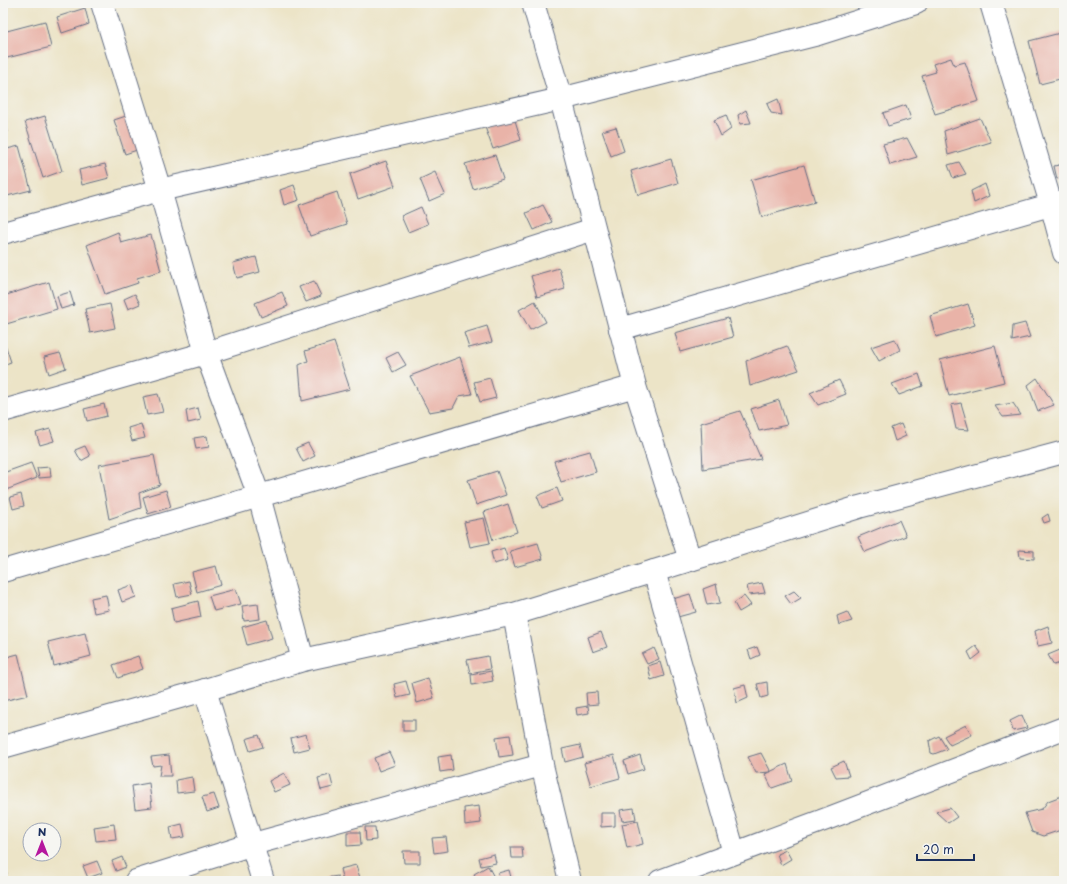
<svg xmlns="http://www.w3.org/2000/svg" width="1067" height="884" font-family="'Playpen Sans',sans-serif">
	<rect width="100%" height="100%" fill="#f6f6f2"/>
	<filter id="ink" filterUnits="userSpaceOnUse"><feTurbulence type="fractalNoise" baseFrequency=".025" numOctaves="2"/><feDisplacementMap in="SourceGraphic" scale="8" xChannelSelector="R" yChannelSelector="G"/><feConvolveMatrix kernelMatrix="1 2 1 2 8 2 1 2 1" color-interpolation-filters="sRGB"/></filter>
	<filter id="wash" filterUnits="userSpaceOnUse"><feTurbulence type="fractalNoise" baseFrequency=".012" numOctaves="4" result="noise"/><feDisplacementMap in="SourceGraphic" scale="16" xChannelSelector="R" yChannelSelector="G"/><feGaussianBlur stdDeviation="0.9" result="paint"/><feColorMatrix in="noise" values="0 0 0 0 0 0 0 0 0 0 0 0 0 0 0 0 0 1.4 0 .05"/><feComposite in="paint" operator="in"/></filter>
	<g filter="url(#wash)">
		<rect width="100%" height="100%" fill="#ece4c7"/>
		<g id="blocks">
			<g fill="#e9b3a8">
				<polygon points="85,8 89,24 62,33 57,17"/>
				<polygon points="45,21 51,47 3,59 3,32"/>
				<polygon points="1064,32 1064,78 1040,84 1029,41"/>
				<polygon points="951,58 954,65 965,62 979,101 935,114 922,76 936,72 933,64"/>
				<polygon points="778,99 782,115 771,113 767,104"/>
				<polygon points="906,105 911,119 888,126 883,113"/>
				<polygon points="746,110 751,123 740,124 738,115"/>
				<polygon points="3,115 8,132 3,133"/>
				<polygon points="129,115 140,149 125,154 114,120"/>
				<polygon points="726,115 731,129 721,136 714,120"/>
				<polygon points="45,116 62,171 43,178 25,122"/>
				<polygon points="514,117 521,140 493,149 485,127"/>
				<polygon points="980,118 991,142 948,155 944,131"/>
				<polygon points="616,127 624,151 611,156 602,131"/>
				<polygon points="907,138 917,157 890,165 883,144"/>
				<polygon points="19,146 31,190 3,197 3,150"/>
				<polygon points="495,155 503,179 473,189 465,164"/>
				<polygon points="671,159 678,183 638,195 631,171"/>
				<polygon points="386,161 395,186 358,199 350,174"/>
				<polygon points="959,162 966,174 953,178 948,165"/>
				<polygon points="105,164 109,178 82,185 79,170"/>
				<polygon points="1064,164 1064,177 1057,179 1054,166"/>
				<polygon points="804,165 815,202 762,217 751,180"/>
				<polygon points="435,172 445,194 429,201 420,179"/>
				<polygon points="985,184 989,196 974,203 971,191"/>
				<polygon points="294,185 299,200 284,205 280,190"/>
				<polygon points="337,192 347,224 310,236 299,205"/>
				<polygon points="543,205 552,222 534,230 526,213"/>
				<polygon points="421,207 428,224 408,232 401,216"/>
				<polygon points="118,232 121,243 151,235 161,271 137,278 138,283 105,294 87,245"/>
				<polygon points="256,257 260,272 237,278 233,263"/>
				<polygon points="559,268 565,289 537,297 531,276"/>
				<polygon points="314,281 321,296 306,302 299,287"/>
				<polygon points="49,282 57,309 3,325 3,296"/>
				<polygon points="70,292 74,305 61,309 57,296"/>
				<polygon points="282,292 288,306 261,317 255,303"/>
				<polygon points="135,294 140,304 128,309 124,299"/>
				<polygon points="535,301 546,322 530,330 519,310"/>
				<polygon points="110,304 115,328 90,333 85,309"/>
				<polygon points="968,304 975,325 936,337 930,316"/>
				<polygon points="728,318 733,337 680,352 675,333"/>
				<polygon points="1025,323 1030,337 1012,341 1013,326"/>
				<polygon points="487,326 492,342 469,348 464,333"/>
				<polygon points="3,338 11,362 3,365"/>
				<polygon points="895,339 900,350 879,361 871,347"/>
				<polygon points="334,342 350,389 302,401 299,365 308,361 305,351"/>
				<polygon points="787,346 799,370 750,386 746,361"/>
				<polygon points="995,346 1004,382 949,396 940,360"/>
				<polygon points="398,352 406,365 393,372 386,358"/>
				<polygon points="60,353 66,368 49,374 44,357"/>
				<polygon points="460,357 472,394 459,396 453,408 429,412 410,376"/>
				<polygon points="919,374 923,386 899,395 892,384"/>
				<polygon points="490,378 496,398 480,402 474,382"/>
				<polygon points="1037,378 1054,405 1038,411 1028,385"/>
				<polygon points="839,380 846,394 818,405 810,393"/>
				<polygon points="158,394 163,412 147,415 143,397"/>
				<polygon points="779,400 787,425 759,431 751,409"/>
				<polygon points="961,403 969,430 956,429 951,405"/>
				<polygon points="1013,403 1021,415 1003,417 995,406"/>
				<polygon points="104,404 107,416 87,421 84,409"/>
				<polygon points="198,408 201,420 188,423 186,411"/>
				<polygon points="740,411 761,459 703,469 701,423"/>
				<polygon points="141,424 145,438 132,441 128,428"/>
				<polygon points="901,424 906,436 895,441 891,428"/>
				<polygon points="50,429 54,441 40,445 36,433"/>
				<polygon points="207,436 209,447 196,449 194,438"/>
				<polygon points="308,443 315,456 303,462 296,448"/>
				<polygon points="85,446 90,456 81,461 75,450"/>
				<polygon points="590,451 596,472 561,482 554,461"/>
				<polygon points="154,455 160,485 139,493 141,508 109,519 99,465"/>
				<polygon points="31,463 37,478 6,490 3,481 3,473"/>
				<polygon points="50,467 51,477 39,478 37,468"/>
				<polygon points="497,471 506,495 476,505 468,480"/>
				<polygon points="557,488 562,501 542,508 537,496"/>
				<polygon points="166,490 171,507 148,514 143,497"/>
				<polygon points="21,494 24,506 13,509 10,497"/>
				<polygon points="508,504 517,532 493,540 484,512"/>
				<polygon points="1048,514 1050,521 1044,523 1042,518"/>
				<polygon points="484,518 490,543 470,547 464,522"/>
				<polygon points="899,520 906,536 865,552 858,537"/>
				<polygon points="538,543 543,559 515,567 510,551"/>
				<polygon points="504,548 508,560 494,564 491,552"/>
				<polygon points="1019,550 1034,551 1034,559 1020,558"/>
				<polygon points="216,566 221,585 197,592 192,572"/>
				<polygon points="189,581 192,594 177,597 174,584"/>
				<polygon points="762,583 765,593 749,595 747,586"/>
				<polygon points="716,584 720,603 707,605 703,589"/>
				<polygon points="132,585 136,597 122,602 118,590"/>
				<polygon points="236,589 241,604 214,611 209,596"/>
				<polygon points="794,591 801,598 791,604 785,596"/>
				<polygon points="690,594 696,612 674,618 669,600"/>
				<polygon points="106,595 109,610 94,613 91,598"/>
				<polygon points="744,596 751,605 739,612 734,603"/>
				<polygon points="198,601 201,617 174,623 171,608"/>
				<polygon points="258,604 260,619 244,621 242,606"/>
				<polygon points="847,612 852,621 839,625 837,616"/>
				<polygon points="267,620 272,638 247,645 242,627"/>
				<polygon points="1048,626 1052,643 1038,646 1035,631"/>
				<polygon points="601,632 607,647 593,652 588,637"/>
				<polygon points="85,633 91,656 54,666 48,642"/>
				<polygon points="976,646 981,653 972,660 968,652"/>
				<polygon points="757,647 760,655 751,659 748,650"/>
				<polygon points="654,648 659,659 647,664 642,654"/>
				<polygon points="1060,650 1064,662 1054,665 1048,655"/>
				<polygon points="18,654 28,695 3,701 3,658"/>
				<polygon points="138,656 143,669 118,678 113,665"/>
				<polygon points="488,656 490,669 470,673 467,660"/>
				<polygon points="660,662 664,676 651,680 648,666"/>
				<polygon points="491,671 493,681 472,685 471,675"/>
				<polygon points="428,678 434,698 417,703 412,683"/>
				<polygon points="406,681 410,695 397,698 394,684"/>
				<polygon points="767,682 768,696 761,698 757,684"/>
				<polygon points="745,685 748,698 737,703 734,688"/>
				<polygon points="597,692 598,704 587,705 586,693"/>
				<polygon points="588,706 589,713 577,715 576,708"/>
				<polygon points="1022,715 1027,728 1013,731 1010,721"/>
				<rect x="403" y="720" width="12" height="11"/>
				<polygon points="966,725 972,735 950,745 944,736"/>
				<polygon points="306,734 310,748 294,752 291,738"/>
				<polygon points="259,735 263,747 250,751 246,739"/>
				<polygon points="510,735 513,755 499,757 496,737"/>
				<polygon points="939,736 947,749 934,754 931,753 929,741"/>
				<polygon points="580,745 583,757 565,762 562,749"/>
				<polygon points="389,752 395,765 379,771 374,758"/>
				<polygon points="761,753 771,772 756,773 748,757"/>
				<polygon points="169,755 171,776 159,776 161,765 153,766 151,757"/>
				<polygon points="451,755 453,770 440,772 438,757"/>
				<polygon points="614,755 620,778 591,786 584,763"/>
				<polygon points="640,755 644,769 628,774 624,761"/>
				<polygon points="844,761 849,776 836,777 831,767"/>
				<polygon points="787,764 792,781 772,788 765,774"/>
				<polygon points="284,773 290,785 274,792 269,781"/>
				<polygon points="330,775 333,787 321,790 318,778"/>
				<polygon points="192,777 194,791 177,793 176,780"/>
				<polygon points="149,783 152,807 135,809 132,786"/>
				<polygon points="214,794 219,808 207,812 202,797"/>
				<polygon points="1064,795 1064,829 1043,836 1032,832 1025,813 1042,809 1048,801"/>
				<polygon points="479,806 481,823 465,825 464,808"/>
				<polygon points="634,808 636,819 622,821 620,810"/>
				<polygon points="950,808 957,817 948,823 936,812"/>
				<polygon points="601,813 615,813 615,826 601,827"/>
				<polygon points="638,821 643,844 627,848 622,824"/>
				<polygon points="114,824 116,839 96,841 94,827"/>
				<polygon points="182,824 185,837 172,839 170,827"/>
				<polygon points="365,827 375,827 376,840 366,841"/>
				<polygon points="347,832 360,832 361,845 347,846"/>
				<polygon points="446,837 448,851 434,853 432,838"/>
				<polygon points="511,847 522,847 523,858 512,858"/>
				<polygon points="786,850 791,859 781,865 777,854"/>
				<polygon points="403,851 420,851 420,863 404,863"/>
				<polygon points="494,854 496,863 481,866 479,858"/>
				<polygon points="122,857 126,867 116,871 112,861"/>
				<polygon points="4,861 7,874 3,875 3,862"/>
				<polygon points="97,861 102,873 88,878 83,866"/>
				<polygon points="356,865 361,881 343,881 340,869"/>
				<polygon points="488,866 495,879 491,881 478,881 474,874"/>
				<polygon points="509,870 512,881 500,881 498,873"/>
				<polygon points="338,876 339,881 325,881 325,878"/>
			</g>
		</g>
	</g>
	<g filter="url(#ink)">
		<use href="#blocks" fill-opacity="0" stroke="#646e83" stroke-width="1"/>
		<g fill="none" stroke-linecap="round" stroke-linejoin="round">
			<g stroke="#646e83" stroke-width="24">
				<g id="minor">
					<polyline points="102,3 160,190 206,353 259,496 303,660"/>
					<polyline points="533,3 561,99 635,386 690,560"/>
					<polyline points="991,3 1051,204 1064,253"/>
					<polyline points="3,233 160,190 561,99 818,34 916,3"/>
					<polyline points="620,329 1064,201"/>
					<polyline points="3,411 206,353 594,229"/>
					<polyline points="3,571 635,386"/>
					<polyline points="654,571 734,853"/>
					<polyline points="514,614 542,765 570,881"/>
					<polyline points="205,690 263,881"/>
					<polyline points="136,881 253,844 542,765"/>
					<polyline points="660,881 829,818 1064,728"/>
				</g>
			</g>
			<g stroke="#646e83" stroke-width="24">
				<polyline id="tertiary" points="3,747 205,690 303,660 514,614 690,560 859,507 1064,452"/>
			</g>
			<use href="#minor" stroke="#fff" stroke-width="22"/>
			<use href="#tertiary" stroke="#fff" stroke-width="22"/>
		</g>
	</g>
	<rect width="1067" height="884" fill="none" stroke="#f6f6f2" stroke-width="16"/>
	<g transform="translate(42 842)"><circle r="19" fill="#f6f6f2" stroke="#9ea6b7"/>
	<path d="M0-3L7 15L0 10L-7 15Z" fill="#b5179e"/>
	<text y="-6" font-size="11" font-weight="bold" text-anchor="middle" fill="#1b2f5e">N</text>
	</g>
	<path d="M917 854v6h57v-6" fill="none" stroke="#1b2f5e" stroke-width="2"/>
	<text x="923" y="854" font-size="12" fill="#1b2f5e" stroke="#f6f6f2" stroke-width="3" paint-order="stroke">20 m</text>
</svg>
